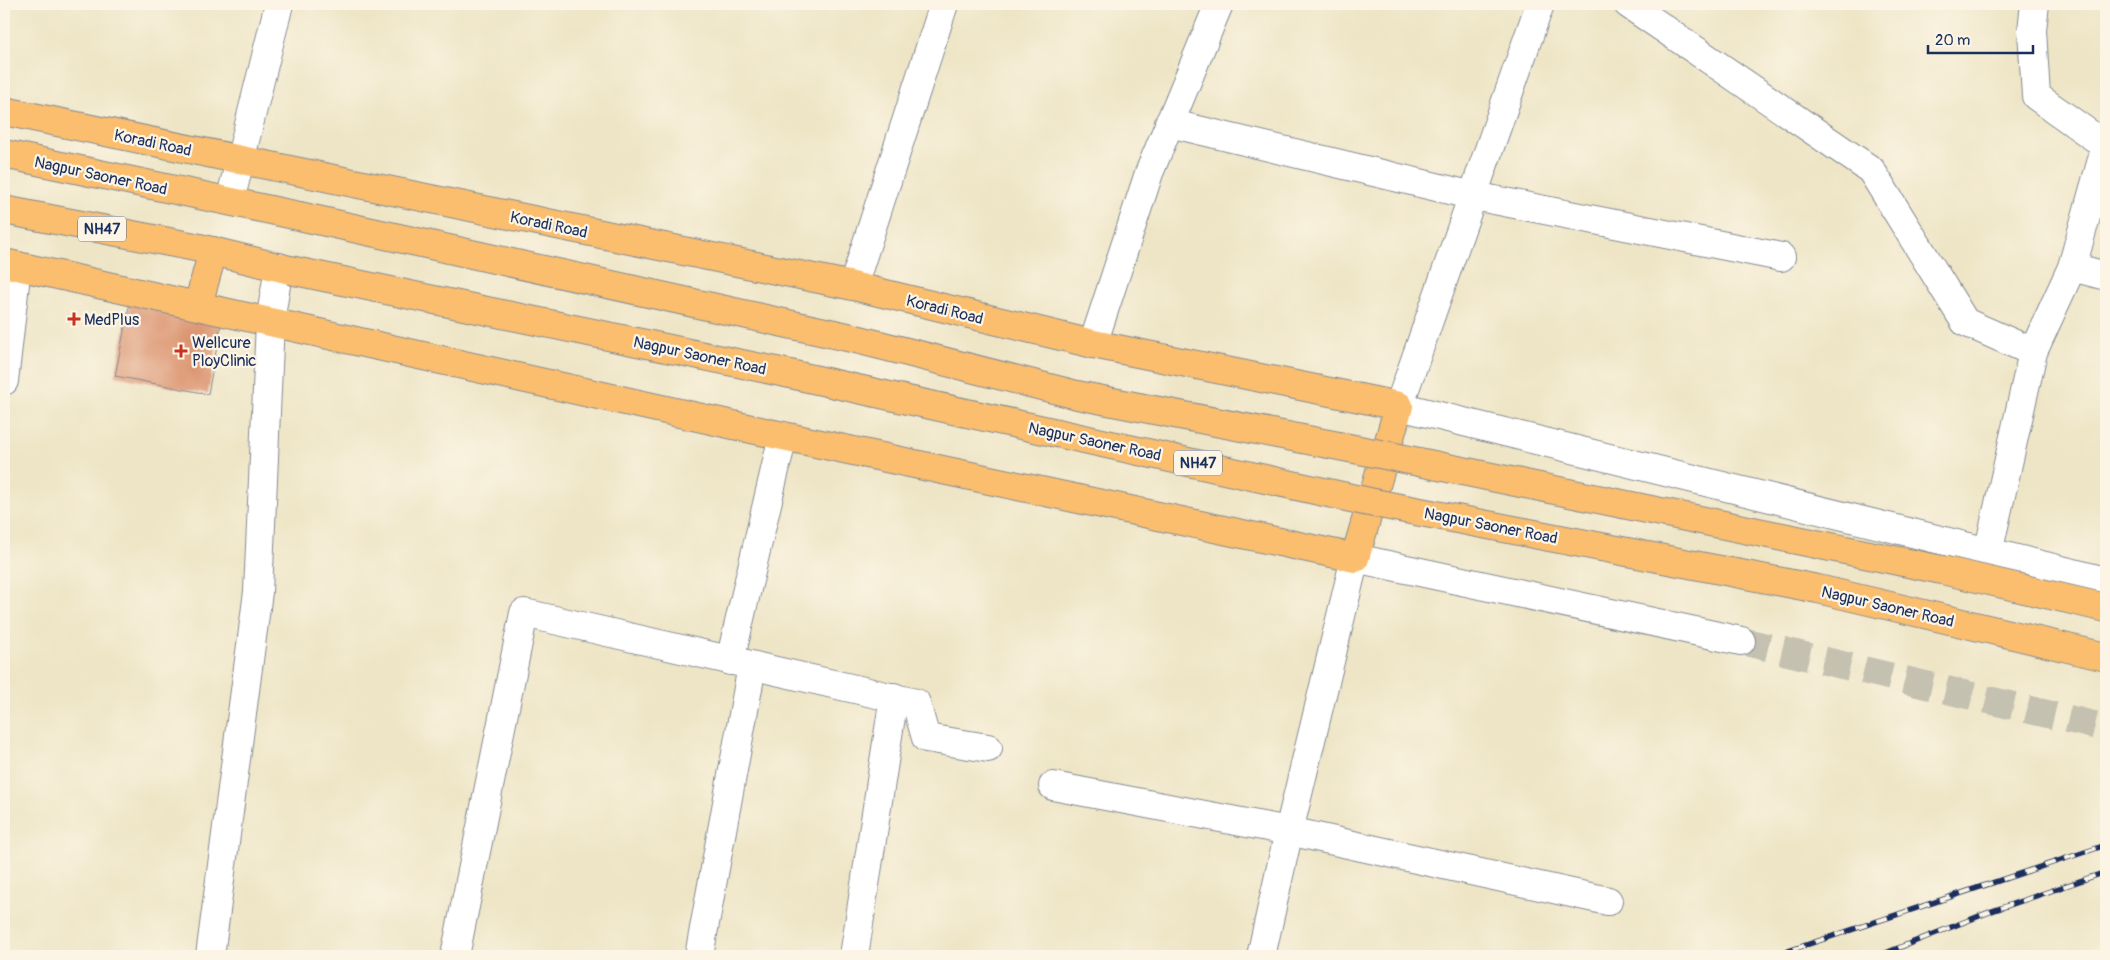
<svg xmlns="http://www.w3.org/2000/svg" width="2110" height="960" font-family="Pangolin,sans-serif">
	<rect width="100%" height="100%" fill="#fcf5e5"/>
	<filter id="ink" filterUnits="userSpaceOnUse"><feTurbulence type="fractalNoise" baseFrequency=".02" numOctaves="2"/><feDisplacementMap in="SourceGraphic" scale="10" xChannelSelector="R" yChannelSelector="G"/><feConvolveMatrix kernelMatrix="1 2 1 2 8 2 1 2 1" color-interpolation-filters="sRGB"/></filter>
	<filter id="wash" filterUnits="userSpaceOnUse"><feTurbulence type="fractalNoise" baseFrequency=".0096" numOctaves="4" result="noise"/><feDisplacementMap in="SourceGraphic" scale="20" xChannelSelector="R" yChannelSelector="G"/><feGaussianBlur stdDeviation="1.12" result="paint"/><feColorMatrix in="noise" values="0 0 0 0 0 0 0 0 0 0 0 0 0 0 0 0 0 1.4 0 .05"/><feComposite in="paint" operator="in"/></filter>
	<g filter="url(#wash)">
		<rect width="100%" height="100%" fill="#eee5c6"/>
		<g id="blocks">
			<polygon fill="#db936e" points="130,302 222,319 208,394 115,376"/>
		</g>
	</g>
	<g filter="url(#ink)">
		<use href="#blocks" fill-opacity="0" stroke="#848a92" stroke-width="1"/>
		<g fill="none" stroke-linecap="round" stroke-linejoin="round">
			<polyline stroke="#c4c1b1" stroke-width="28" stroke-dasharray="28 14" stroke-linecap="butt" points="1741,641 2106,728"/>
			<g stroke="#848a92" stroke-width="30">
				<g id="minor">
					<polyline points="1540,4 1399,406 2106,581"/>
					<polyline points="1628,4 1871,170 1965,322 2033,352"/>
					<polyline points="2035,4 2032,30 2036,96 2105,145"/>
					<polyline points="1169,123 1474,196 1781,257"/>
					<polyline points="2072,267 2106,276"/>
					<polyline points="853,286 944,4"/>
					<polyline points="1093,344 1149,173 1219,4"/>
					<polyline points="4,381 17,266"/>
					<polyline points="1988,553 2033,352 2072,267 2106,145"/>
					<polyline points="730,661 783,436"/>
					<polyline points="1053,786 1289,831 1608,901"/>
					<polyline points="210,956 258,592 270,322 279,267"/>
					<polyline points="455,956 524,613 916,703 926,738 988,748"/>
					<polyline points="699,956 752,666"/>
					<polyline points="854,956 894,697"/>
					<polyline points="1261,956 1289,831 1355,558"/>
				</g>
			</g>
			<g stroke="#848a92" stroke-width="30">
				<g id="tertiary">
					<polyline points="230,201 279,4"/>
					<polyline points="1355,558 1741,641"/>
				</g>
			</g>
			<g stroke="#848a92" stroke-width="30">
				<polyline id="primary" points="4,111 853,286 1093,344 1399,406 1355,558 783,436 4,263"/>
			</g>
			<g stroke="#848a92" stroke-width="30">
				<g id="trunk">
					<polyline points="4,154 299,216"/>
					<polyline points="4,210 200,248 290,270"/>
					<polyline points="198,305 213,251"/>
				</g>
			</g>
			<use href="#minor" stroke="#fff" stroke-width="28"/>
			<use href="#tertiary" stroke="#fff" stroke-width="28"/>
			<use href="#primary" stroke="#fabe6e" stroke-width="28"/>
			<use href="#trunk" stroke="#fabe6e" stroke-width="28"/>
			<g stroke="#1b2f5e" stroke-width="5.5">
				<g id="rail">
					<polyline points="1773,956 2106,845"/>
					<polyline points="1878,956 1992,911 2106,872"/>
				</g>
			</g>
			<use href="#rail" stroke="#fcf5e5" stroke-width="4" stroke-dasharray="11" stroke-linecap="butt"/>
			<g stroke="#848a92" stroke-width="30" stroke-linecap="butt">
				<g id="trunk-bridge">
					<polyline points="299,216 852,338 1077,395 1385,455 1942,570 2106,608"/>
					<polyline points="290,270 781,372 1369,502 1818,589 2106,657"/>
				</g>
			</g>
			<use href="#trunk-bridge" stroke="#fabe6e" stroke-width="28"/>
		</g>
	</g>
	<g fill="#c8321e" stroke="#fcf5e5" stroke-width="2">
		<path d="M71.5 311.5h5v5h5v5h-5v5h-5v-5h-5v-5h5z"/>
		<path d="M178.5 343.5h5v5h5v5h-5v5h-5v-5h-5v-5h5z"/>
	</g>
	<g text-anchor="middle" stroke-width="4.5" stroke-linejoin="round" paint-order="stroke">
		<g fill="#fcf5e5" stroke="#5e6a86" stroke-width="1">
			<rect x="78" y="216.5" width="48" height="25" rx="4"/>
			<rect x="1174" y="450.5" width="48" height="25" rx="4"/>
		</g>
		<g font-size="15" font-weight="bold" fill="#1b2f5e">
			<text x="102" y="234">NH47</text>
			<text x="1198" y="468">NH47</text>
		</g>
		<g font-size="16" fill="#1b2f5e" stroke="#fcf5e5">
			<text transform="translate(153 142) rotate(12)" y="6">Koradi Road</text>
			<text transform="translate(101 175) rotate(12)" y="6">Nagpur Saoner Road</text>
			<text transform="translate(549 224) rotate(12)" y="6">Koradi Road</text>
			<text transform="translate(945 309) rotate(14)" y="6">Koradi Road</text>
			<text transform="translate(700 355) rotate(12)" y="6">Nagpur Saoner Road</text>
			<text transform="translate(1095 441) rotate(12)" y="6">Nagpur Saoner Road</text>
			<text transform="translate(1491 525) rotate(11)" y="6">Nagpur Saoner Road</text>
			<text transform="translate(1888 606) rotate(13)" y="6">Nagpur Saoner Road</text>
		</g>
		<g font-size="16" fill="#1b2f5e" stroke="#fcf5e5" text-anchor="start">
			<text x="84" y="325">MedPlus</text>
			<text x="192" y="348">Wellcure<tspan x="192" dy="18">PloyClinic</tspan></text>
		</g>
	</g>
	<rect width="2110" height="960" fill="none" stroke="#fcf5e5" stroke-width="20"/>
	<path d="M1928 45v8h105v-8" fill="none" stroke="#1b2f5e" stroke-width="2.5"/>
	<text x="1935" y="45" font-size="15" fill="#1b2f5e" stroke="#fcf5e5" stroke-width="4" paint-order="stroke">20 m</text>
</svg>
